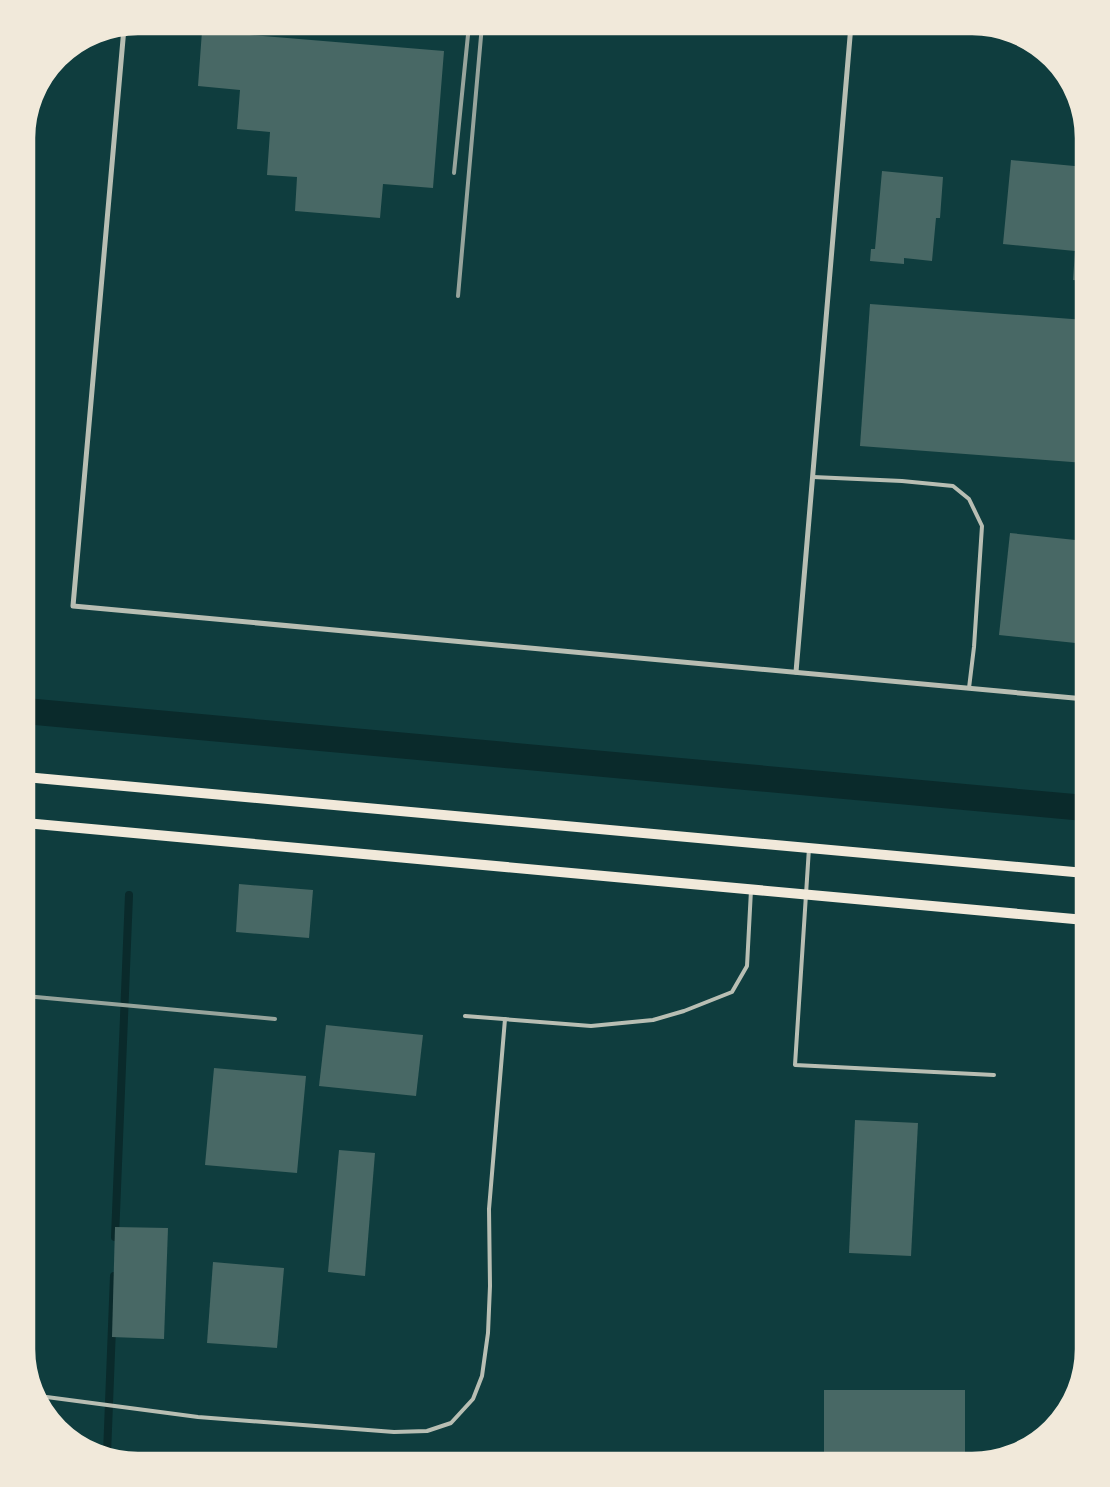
<svg xmlns="http://www.w3.org/2000/svg" width="1110" height="1487" font-family="'IBM Plex Serif',serif">
	<rect width="100%" height="100%" fill="#0f3d3e"/>
	<g fill="none" stroke-linecap="round" stroke-linejoin="round">
		<g stroke="#0a2a2b" stroke-width="8">
			<polyline points="115,1237 129,895"/>
			<polyline points="107,1454 114,1276"/>
		</g>
		<polyline stroke="#0a2a2b" stroke-width="26" points="25,711 1085,808"/>
	</g>
	<g fill="#486865">
		<polygon points="202,31 444,51 433,188 383,184 380,218 295,211 297,177 267,175 270,132 237,129 240,90 198,86"/>
		<polygon points="1011,160 1085,167 1085,281 1073,280 1075,251 1003,244"/>
		<polygon points="882,171 943,177 940,218 936,218 932,261 904,258 904,264 870,261 871,249 875,249"/>
		<polygon points="870,304 1085,320 1085,463 860,446"/>
		<polygon points="1010,533 1085,541 1085,644 999,635"/>
		<polygon points="239,884 313,890 309,938 236,932"/>
		<polygon points="326,1025 423,1035 416,1096 319,1086"/>
		<polygon points="214,1068 306,1076 297,1173 205,1165"/>
		<polygon points="855,1120 918,1123 911,1256 849,1253"/>
		<polygon points="339,1150 375,1153 365,1276 328,1272"/>
		<polygon points="115,1227 168,1228 164,1339 112,1337"/>
		<polygon points="213,1262 284,1268 277,1348 207,1343"/>
		<rect x="824" y="1390" width="141" height="72"/>
	</g>
	<g fill="none" stroke-linecap="round" stroke-linejoin="round">
		<g stroke="#b8beb3" stroke-width="4">
			<polyline points="813,477 902,481 953,486 969,499 982,526 974,647 969,688"/>
			<polyline points="809,848 795,1065 994,1075"/>
			<polyline points="465,1016 591,1026 653,1020 684,1011 732,992 747,966 751,890"/>
			<polyline points="39,1396 198,1417 394,1432 427,1431 451,1423 473,1399 482,1376 488,1333 490,1286 489,1209 505,1019"/>
		</g>
		<g stroke="#b8beb3" stroke-width="5">
			<polyline points="124,28 73,606 1085,699"/>
			<polyline points="796,672 851,25"/>
		</g>
		<g stroke="#f1e9da" stroke-width="10">
			<polyline points="25,777 1085,873"/>
			<polyline points="25,823 1085,920"/>
		</g>
		<g stroke="#97a49c" stroke-width="4">
			<polyline points="454,173 469,25"/>
			<polyline points="458,296 482,25"/>
			<polyline points="25,996 275,1019"/>
		</g>
	</g>
	<path d="M0 0H1110V1487H0ZM138 34H972A104 104 0 0 1 1076 138V1349A104 104 0 0 1 972 1453H138A104 104 0 0 1 34 1349V138A104 104 0 0 1 138 34Z" fill="#f1e9da" fill-rule="evenodd"/>
	<path fill="none" stroke="#f1e9da" stroke-width="2.5" d="M138 34H972A104 104 0 0 1 1076 138V1349A104 104 0 0 1 972 1453H138A104 104 0 0 1 34 1349V138A104 104 0 0 1 138 34Z"/>
</svg>
